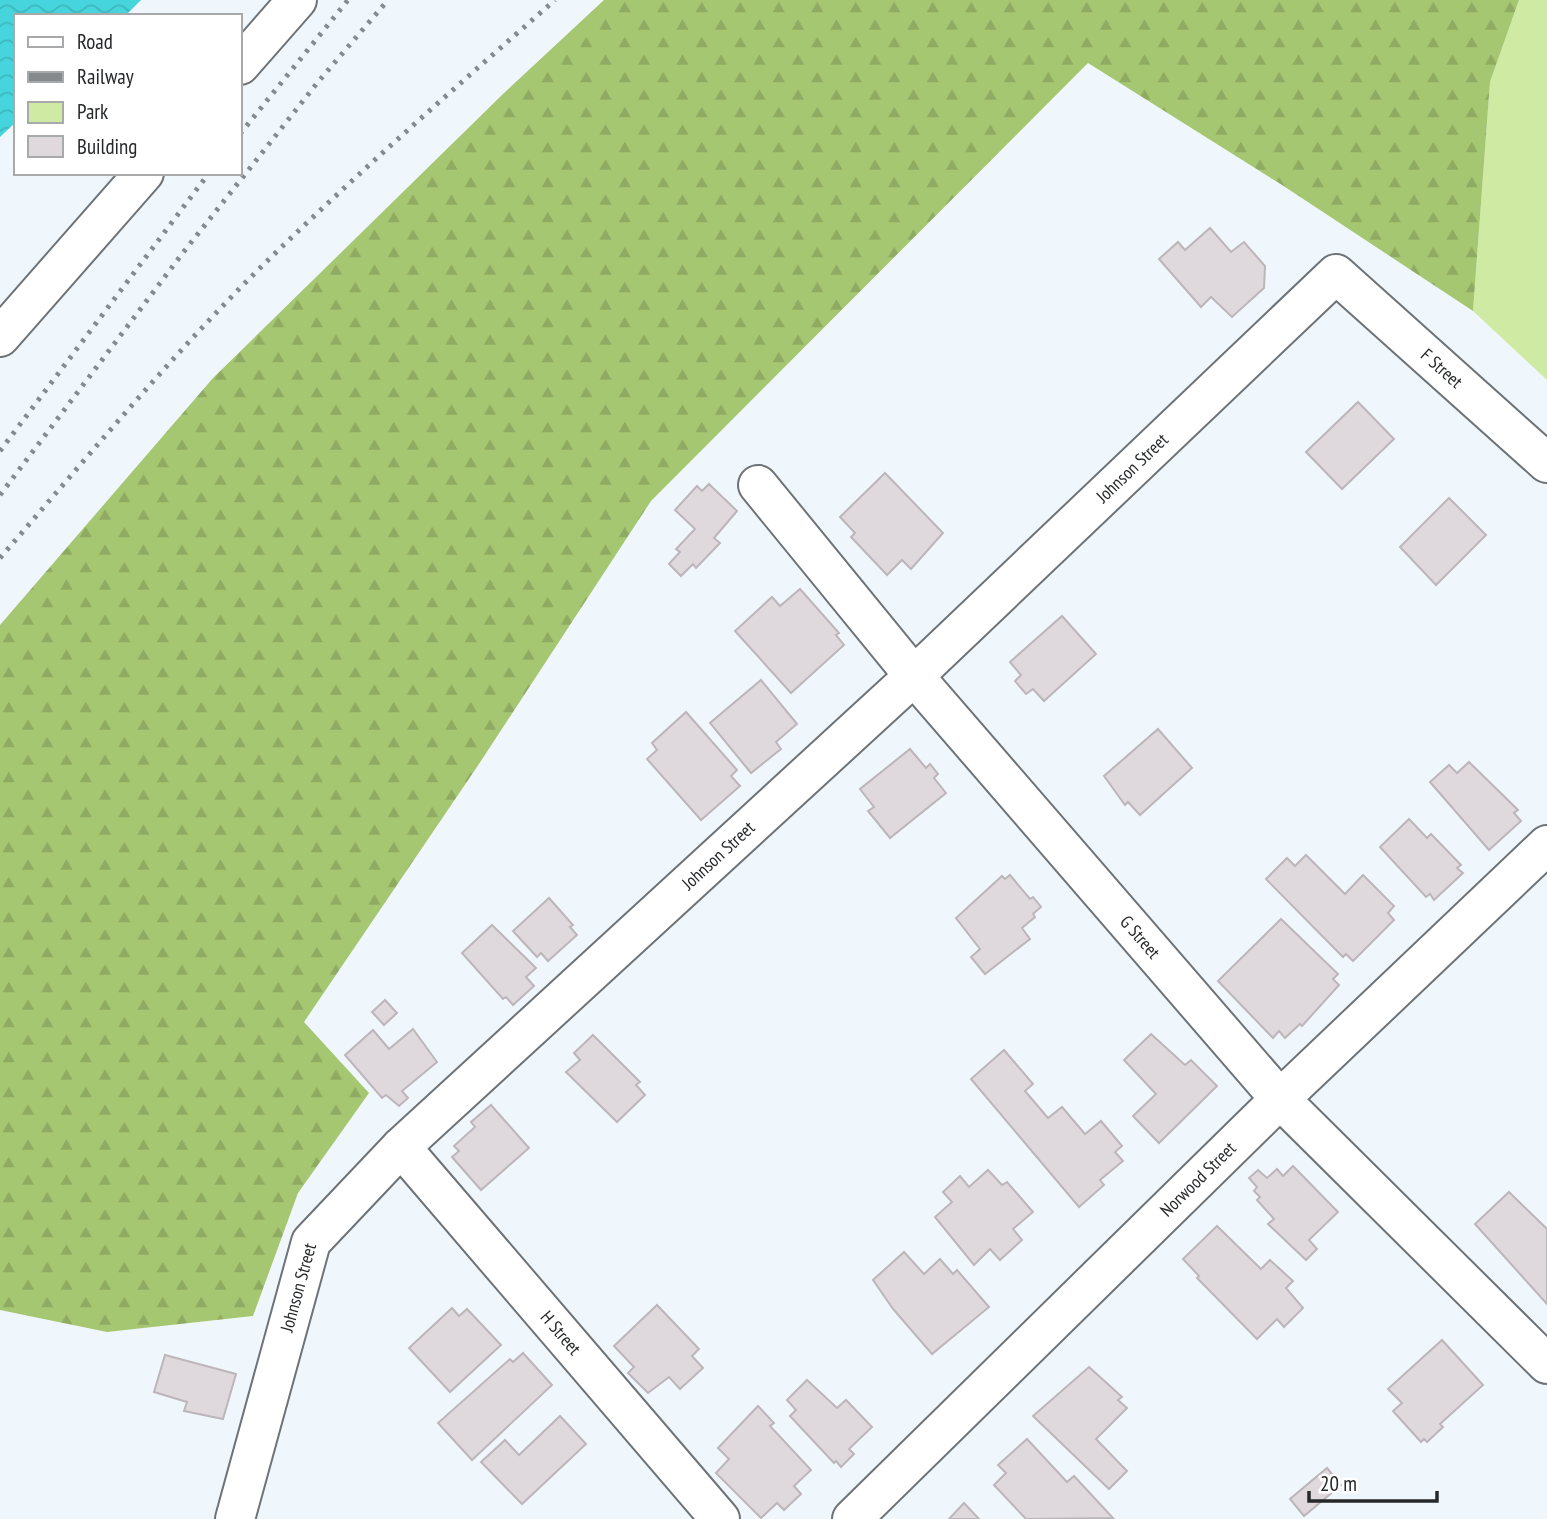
<svg xmlns="http://www.w3.org/2000/svg" width="1547" height="1519" font-family="'PT Sans Narrow',sans-serif">
	<defs>
		<pattern id="forest-firs" width="22" height="20" patternUnits="userSpaceOnUse" patternTransform="scale(1.75)"><rect width="22" height="20" fill="#a6c771"/><path d="M5 1l3.5 6h-7zM16 11l3.5 6h-7z" fill="#8fab62"/></pattern>
		<pattern id="water-waves" width="16" height="10" patternUnits="userSpaceOnUse" patternTransform="scale(1.75)"><rect width="16" height="10" fill="#46d5dc"/><path d="M0 5q4-4 8 0t8 0" fill="none" stroke="#3db7bd"/></pattern>
	</defs>
	<rect width="100%" height="100%" fill="#f0f7fc"/>
	<polygon fill="#ceeaa3" points="1519,0 1547,0 1547,380 1473,311 1490,82"/>
	<polygon fill="url(#forest-firs)" points="604,0 1519,0 1490,82 1473,311 1282,185 1088,63 651,501 479,764 304,1022 369,1093 298,1193 253,1316 107,1332 0,1310 0,625 213,378 504,93"/>
	<polygon fill="url(#water-waves)" points="0,0 141,0 125,16 16,16 16,122 0,137"/>
	<g fill="#dfd9de" stroke="#bcb5ba" stroke-width="2">
		<polygon points="1210,228 1231,252 1244,242 1265,266 1264,288 1232,317 1211,297 1201,307 1159,259 1178,242 1185,250"/>
		<polygon points="1358,402 1394,439 1342,489 1306,452"/>
		<polygon points="885,473 943,533 911,569 902,560 887,575 851,537 855,533 840,517"/>
		<polygon points="709,484 737,511 714,538 720,543 696,568 693,564 681,576 669,564 680,552 676,549 695,529 675,510 697,486 702,491"/>
		<polygon points="1449,498 1486,535 1436,585 1400,547"/>
		<polygon points="800,589 839,633 836,635 844,645 791,693 735,631 772,597 780,606"/>
		<polygon points="1062,616 1096,654 1044,701 1033,689 1026,694 1015,681 1021,675 1010,662"/>
		<polygon points="761,680 797,724 776,742 781,749 751,773 710,723"/>
		<polygon points="686,712 737,770 731,776 740,786 701,820 647,759 657,750 652,743"/>
		<polygon points="1158,729 1192,768 1140,815 1128,802 1125,805 1104,776"/>
		<polygon points="910,749 926,768 930,764 938,774 934,778 946,793 890,838 868,811 874,807 860,789"/>
		<polygon points="1469,762 1518,810 1514,813 1521,821 1489,850 1430,782 1449,765 1457,773"/>
		<polygon points="1409,819 1427,838 1431,834 1461,865 1457,868 1463,873 1434,900 1430,894 1426,897 1380,847"/>
		<polygon points="1306,855 1345,894 1363,875 1394,906 1388,913 1394,920 1353,961 1346,954 1343,957 1266,879 1287,858 1295,866"/>
		<polygon points="1010,875 1030,899 1033,897 1041,907 1033,914 1035,917 1022,928 1030,939 985,974 971,957 980,949 956,918 1002,876 1005,879"/>
		<polygon points="549,898 573,925 570,927 577,935 548,961 541,953 537,957 513,931"/>
		<polygon points="1281,919 1338,974 1333,979 1339,985 1302,1026 1300,1024 1285,1038 1279,1031 1273,1038 1218,981"/>
		<polygon points="492,925 536,968 526,977 534,986 513,1005 506,997 503,999 462,953"/>
		<polygon points="385,1000 397,1013 384,1025 372,1012"/>
		<polygon points="413,1029 437,1062 402,1091 408,1098 399,1106 386,1095 382,1098 345,1055 373,1030 389,1049"/>
		<polygon points="1151,1034 1185,1065 1191,1060 1217,1086 1159,1143 1133,1116 1156,1094 1124,1060"/>
		<polygon points="593,1035 640,1082 636,1085 645,1095 617,1122 566,1072 580,1060 574,1053"/>
		<polygon points="1004,1050 1033,1084 1025,1091 1048,1118 1062,1107 1085,1134 1101,1121 1122,1146 1115,1152 1123,1161 1100,1180 1104,1185 1079,1207 971,1079"/>
		<polygon points="491,1105 529,1148 481,1190 452,1157 459,1151 454,1146 475,1127 471,1122"/>
		<polygon points="1293,1166 1338,1212 1309,1240 1317,1249 1306,1260 1268,1224 1274,1219 1257,1200 1260,1197 1254,1191 1257,1187 1249,1178 1258,1170 1267,1178 1277,1169 1283,1176"/>
		<polygon points="988,1170 1002,1185 1007,1182 1033,1212 1013,1229 1022,1240 1000,1260 990,1249 974,1265 935,1217 952,1202 943,1192 960,1176 969,1187"/>
		<polygon points="1509,1192 1547,1229 1547,1304 1475,1224"/>
		<polygon points="1217,1226 1261,1269 1270,1260 1293,1281 1286,1288 1303,1308 1284,1327 1277,1319 1257,1339 1197,1278 1199,1276 1183,1259"/>
		<polygon points="904,1252 924,1274 940,1259 953,1274 957,1270 989,1307 932,1354 893,1309 873,1280"/>
		<polygon points="657,1305 699,1349 692,1356 703,1368 680,1389 669,1377 648,1393 628,1373 634,1367 614,1346"/>
		<polygon points="452,1308 459,1316 467,1309 501,1345 450,1392 409,1348"/>
		<polygon points="1442,1340 1483,1385 1440,1424 1443,1427 1427,1442 1424,1439 1421,1442 1393,1411 1402,1403 1388,1389"/>
		<polygon points="523,1353 552,1385 472,1460 438,1423 510,1359 513,1362"/>
		<polygon points="165,1355 236,1374 223,1419 184,1411 187,1402 154,1392"/>
		<polygon points="1089,1367 1122,1397 1118,1400 1127,1408 1096,1439 1127,1471 1109,1489 1033,1416"/>
		<polygon points="807,1380 837,1408 846,1400 872,1427 849,1449 854,1454 841,1467 836,1461 834,1463 790,1416 796,1410 787,1400"/>
		<polygon points="758,1406 774,1423 770,1426 811,1470 794,1486 801,1494 784,1510 777,1503 761,1518 716,1473 729,1459 718,1448"/>
		<polygon points="560,1416 586,1444 522,1504 481,1462 505,1440 519,1455"/>
		<polygon points="1027,1439 1067,1482 1074,1476 1113,1518 1026,1519 994,1485 1006,1473 998,1465"/>
		<polygon points="1327,1468 1341,1485 1304,1516 1290,1499"/>
		<polygon points="964,1503 979,1519 949,1519"/>
	</g>
	<g fill="none" stroke-linecap="round" stroke-linejoin="round">
		<g stroke="#6d7377" stroke-width="42">
			<g id="minor">
				<polyline points="240,65 297,0"/>
				<polyline points="0,337 144,173"/>
				<path id="s1" d="M758,485L914,676L1280,1099L1547,1364"/>
				<path id="s2" d="M401,1147L720,1519"/>
				<path id="s3" d="M235,1519L311,1242L401,1147L914,676L1336,274L1547,463"/>
				<path id="s4" d="M852,1519L1280,1099L1547,845"/>
			</g>
		</g>
		<use href="#minor" stroke="#fff" stroke-width="38"/>
		<g stroke="#858a8d" stroke-width="5" stroke-dasharray="3.5 7" stroke-linecap="butt">
			<polyline points="240,134 348,0"/>
			<polyline points="0,451 209,173"/>
			<polyline points="0,495 182,254 318,82 388,0"/>
			<path d="M0,558C85,460 169,358 261,267C356,174 456,87 555,0"/>
		</g>
	</g>
	<g text-anchor="middle" stroke-width="7" stroke-linejoin="round" paint-order="stroke">
		<g font-size="18" fill="#26282a" stroke="#fff">
			<text dy="6" stroke="none"><textPath href="#s3" startOffset="1839">F Street</textPath></text>
			<text dy="6" stroke="none"><textPath href="#s3" startOffset="1416">Johnson Street</textPath></text>
			<text dy="6" stroke="none"><textPath href="#s3" startOffset="849">Johnson Street</textPath></text>
			<text dy="6" stroke="none"><textPath href="#s1" startOffset="592">G Street</textPath></text>
			<text dy="6" stroke="none"><textPath href="#s4" startOffset="485">Norwood Street</textPath></text>
			<text dy="6" stroke="none"><textPath href="#s3" startOffset="240">Johnson Street</textPath></text>
			<text dy="6" stroke="none"><textPath href="#s2" startOffset="245">H Street</textPath></text>
		</g>
	</g>
	<rect x="14" y="14" width="228" height="161" fill="#ffffff" stroke="#a8a9aa" stroke-width="2"/>
	<rect x="28" y="37" width="35" height="10" fill="#ffffff" stroke="#a8a9aa" stroke-width="2"/>
	<text x="77" y="49" font-size="21" fill="#26282a">Road</text>
	<rect x="28" y="72" width="35" height="10" fill="#858a8d" stroke="#a8a9aa" stroke-width="2"/>
	<text x="77" y="84" font-size="21" fill="#26282a">Railway</text>
	<rect x="28" y="102" width="35" height="21" fill="#ceeaa3" stroke="#a8a9aa" stroke-width="2"/>
	<text x="77" y="119" font-size="21" fill="#26282a">Park</text>
	<rect x="28" y="136" width="35" height="21" fill="#dfd9de" stroke="#a8a9aa" stroke-width="2"/>
	<text x="77" y="154" font-size="21" fill="#26282a">Building</text>
	<path d="M1309 1491v10h128v-10" fill="none" stroke="#26282a" stroke-width="3.5"/>
	<text x="1320" y="1491" font-size="21" fill="#26282a" stroke="#ffffff" stroke-width="5" paint-order="stroke">20 m</text>
</svg>
